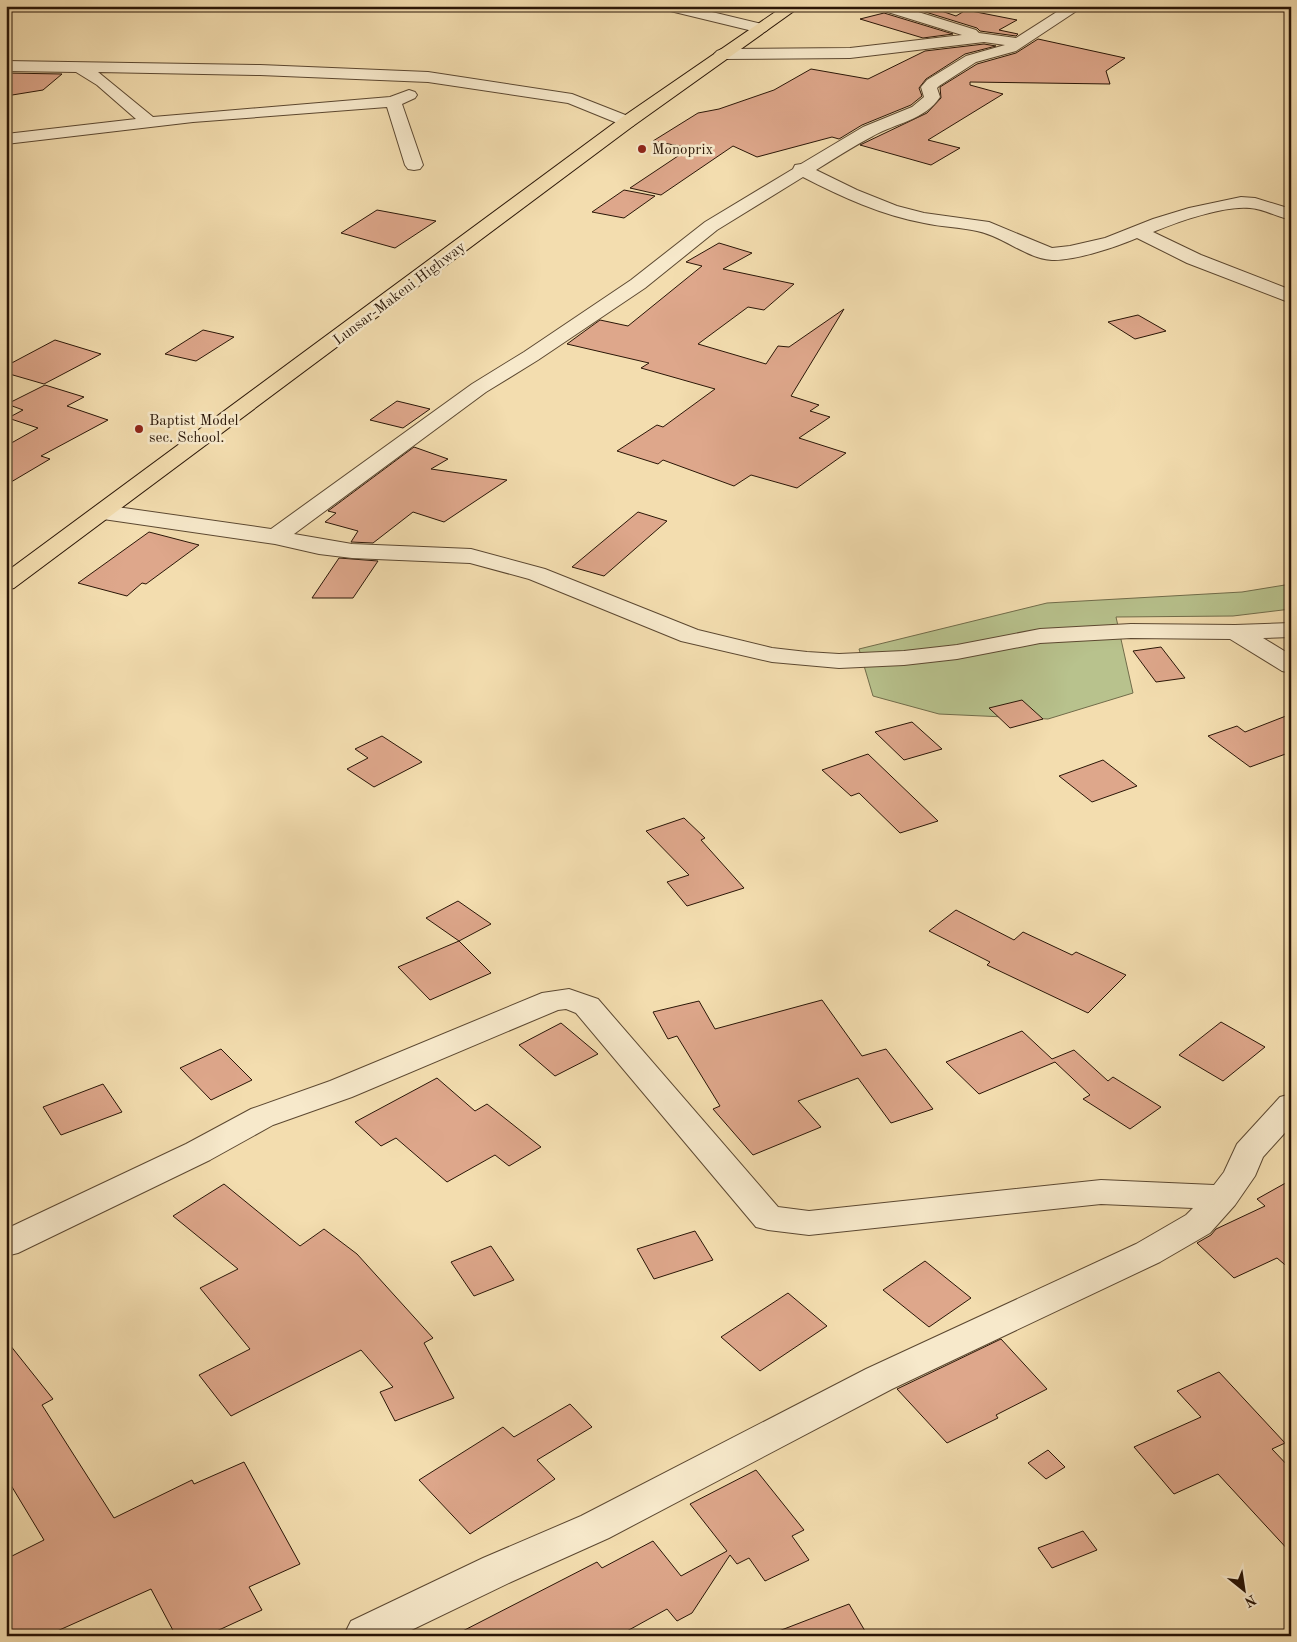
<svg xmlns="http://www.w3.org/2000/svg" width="1297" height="1642" font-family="'Old Standard TT',serif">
	<rect width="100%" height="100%" fill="#f3ddaf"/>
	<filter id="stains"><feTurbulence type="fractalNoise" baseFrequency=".004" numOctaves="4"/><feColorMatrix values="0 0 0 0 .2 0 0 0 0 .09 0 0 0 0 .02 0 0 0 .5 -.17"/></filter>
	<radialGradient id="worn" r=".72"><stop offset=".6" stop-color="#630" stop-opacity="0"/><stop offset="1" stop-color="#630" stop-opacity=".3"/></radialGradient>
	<polygon fill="#b8c28d" stroke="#716c4a" points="1291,584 1291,609 1233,616 1116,617 1133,693 1048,719 939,714 873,696 859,649 1047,603 1242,592"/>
	<g fill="#dea78b" stroke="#2a1607">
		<polygon points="906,6 927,6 956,16 966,10 1017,20 999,30 1018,34 1016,36 980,31 977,28"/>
		<polygon points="884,13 953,34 923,38 860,19"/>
		<polygon points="1038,39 1125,58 1106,71 1110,84 970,82 970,85 1003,94 928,140 960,148 931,165 860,145 927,113 941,98 940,87 977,64 1016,53"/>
		<polygon points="984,44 996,46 965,54 926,79 919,88 922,96 911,105 862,125 839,139 832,137 757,157 733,146 661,195 630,188 690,148 653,141 698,113 719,109 774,90 811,69 868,79 925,51"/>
		<polygon points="6,73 62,74 43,90 6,96"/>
		<polygon points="624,190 655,196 624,218 592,212"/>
		<polygon points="377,210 436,221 395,248 341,233"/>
		<polygon points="719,243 752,253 723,269 794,284 764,310 748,307 698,344 766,364 778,346 789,347 844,309 791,396 819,405 810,411 830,417 799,438 846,453 797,488 751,475 734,486 663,460 658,464 617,451 657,425 663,427 715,389 641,368 649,363 567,344 600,320 628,326 702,266 686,262"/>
		<polygon points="1138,315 1166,331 1135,339 1108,322"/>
		<polygon points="203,330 234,337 196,361 165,354"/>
		<polygon points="55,340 101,354 44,384 6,373 6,366"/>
		<polygon points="45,385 84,397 67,406 108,420 41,456 50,459 6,485 6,446 38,428 8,418 23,410 7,404"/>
		<polygon points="397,401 430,409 403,428 370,420"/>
		<polygon points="414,447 448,459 431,469 507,480 444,522 413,512 373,543 351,542 358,531 325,522 336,513 328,511"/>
		<polygon points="638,512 667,521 604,576 572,567"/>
		<polygon points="149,532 199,545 146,584 142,583 127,596 78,583"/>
		<polygon points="339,558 378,561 353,598 312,598"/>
		<polygon points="1161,647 1185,678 1156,682 1133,651"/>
		<polygon points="1022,700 1043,719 1010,728 989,708"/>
		<polygon points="1291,714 1291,752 1250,767 1208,736 1237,726 1245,732"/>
		<polygon points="912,722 942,749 904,760 875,732"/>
		<polygon points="382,736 422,762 374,787 347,769 368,758 355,749"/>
		<polygon points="868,754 938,821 900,833 859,793 851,796 822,770"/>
		<polygon points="1103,760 1137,786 1092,802 1059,776"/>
		<polygon points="684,818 705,838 701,840 744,888 687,906 667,882 689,875 646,831"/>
		<polygon points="458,901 491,924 459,941 426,918"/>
		<polygon points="956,910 1014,940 1023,932 1072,955 1076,952 1126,975 1088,1013 987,965 990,962 929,931"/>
		<polygon points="459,941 491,973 430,1000 398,967"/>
		<polygon points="822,1000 862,1056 886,1049 933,1109 891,1123 858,1078 798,1101 821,1127 753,1155 713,1109 720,1106 677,1036 668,1039 653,1012 699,1001 715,1029"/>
		<polygon points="1221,1022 1265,1047 1223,1081 1179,1055"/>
		<polygon points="561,1023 598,1054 555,1076 519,1045"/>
		<polygon points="1022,1031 1052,1059 1074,1050 1108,1081 1113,1077 1161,1107 1130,1129 1083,1099 1090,1095 1055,1062 979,1094 946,1062"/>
		<polygon points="221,1049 252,1080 211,1100 180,1068"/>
		<polygon points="437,1078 475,1111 487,1104 541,1147 509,1166 495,1155 447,1182 396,1138 381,1146 355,1122"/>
		<polygon points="103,1084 122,1112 61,1135 43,1107"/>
		<polygon points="1291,1180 1291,1270 1277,1258 1234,1278 1197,1243 1211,1235 1216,1229 1265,1206 1257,1199"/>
		<polygon points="224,1184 300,1246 324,1229 357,1254 433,1338 424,1343 454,1398 395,1421 380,1392 393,1387 361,1350 231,1416 199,1375 250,1349 200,1288 238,1269 173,1216"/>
		<polygon points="695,1231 713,1260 654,1279 637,1249"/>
		<polygon points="491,1246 514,1280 474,1296 451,1262"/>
		<polygon points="925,1261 971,1298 929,1327 883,1290"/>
		<polygon points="788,1293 827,1326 760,1371 721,1337"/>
		<polygon points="1001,1339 1047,1389 996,1415 998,1418 947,1443 897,1389"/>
		<polygon points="6,1340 53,1399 42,1405 114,1518 192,1480 194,1484 244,1462 300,1564 249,1587 262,1610 206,1636 176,1636 151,1589 46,1636 6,1636 6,1559 44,1540 6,1477"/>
		<polygon points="1219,1372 1285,1443 1272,1449 1291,1469 1291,1553 1218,1474 1174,1494 1134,1447 1201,1417 1177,1391"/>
		<polygon points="570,1404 592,1427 537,1460 555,1479 470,1534 419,1480 503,1427 514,1437"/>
		<polygon points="1048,1450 1065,1467 1046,1479 1028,1463"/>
		<polygon points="756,1470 804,1530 792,1536 809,1560 765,1581 749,1558 737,1564 730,1555 692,1613 677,1621 667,1609 618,1636 453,1636 597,1562 602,1568 653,1541 681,1576 727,1551 690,1504"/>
		<polygon points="1083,1531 1097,1550 1052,1568 1038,1548"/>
		<polygon points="849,1604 868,1636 771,1636 771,1634"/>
	</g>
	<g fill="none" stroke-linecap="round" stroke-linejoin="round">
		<g stroke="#5c4831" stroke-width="2">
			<g id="street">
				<polygon points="660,6 687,6 766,25 769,28 766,31 761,33 662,9"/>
				<path d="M876,6H899L976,30L979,33L1016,38L1066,6H1084L1016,51L976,62L939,86L937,88L940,97C925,120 896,123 873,136C854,146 835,158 816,170L857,190L897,206L924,213L989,222L1052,248L1070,246L1105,238L1153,219L1189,208L1241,197L1255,198L1291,209V220C1277,217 1264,209 1250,208C1225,205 1177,222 1153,232L1201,255L1291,290V303L1187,263L1137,238C1116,247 1074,261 1052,260C1025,258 1003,236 977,231C960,227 942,227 924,223C881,215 842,197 803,177L717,230L645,288L538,360L486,392L294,534L352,544L471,549L545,569L698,630L772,648L807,652L839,654L904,651L957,645L1040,629L1131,624L1235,625L1291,623V637L1263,638L1291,655V673L1282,671L1230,639L1131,638L1040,643L957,659L904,665L839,668L772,662L681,641L529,579L470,563L352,558L319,554L275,544L103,519L95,517L92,512L95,507L103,505L271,529L472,384L524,352L631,280L705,222L793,169L795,165L801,164L863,127L912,107L924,97L921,87L927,80L966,56L1005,45L984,42L850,58L722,59L717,57L714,54L717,51L722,49L850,48L962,35L878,9Z"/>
				<polygon points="6,61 260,65 428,72 572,94 633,118 635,122 633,126 627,127 568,103 428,82 260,75 98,72 153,117 390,97 409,90 415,92 417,95 415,98 402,104 423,165 420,169 414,170 408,169 405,165 387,107 193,122 6,144 6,134 136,119 97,85 76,72 6,71"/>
				<polygon points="569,989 598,999 778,1207 809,1211 1101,1180 1214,1185 1224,1172 1237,1144 1280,1097 1291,1094 1291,1126 1263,1157 1255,1176 1235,1205 1210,1233 1160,1262 892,1389 609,1538 511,1582 399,1636 346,1636 345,1633 351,1621 483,1558 581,1516 866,1369 1136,1244 1186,1215 1193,1208 1101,1204 809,1235 768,1230 756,1227 576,1013 566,1009 558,1010 352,1097 273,1125 210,1160 18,1253 6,1256 6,1229 186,1144 251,1109 330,1081 542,993"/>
			</g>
		</g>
		<g stroke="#2a1607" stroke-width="2">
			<polygon id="primary" points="784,6 801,6 633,126 14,588 6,590 6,572 621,118"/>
		</g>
		<use href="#street" fill="#f7e9cb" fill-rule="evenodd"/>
		<use href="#primary" fill="#f3ddaf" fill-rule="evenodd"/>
	</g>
	<g fill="#8f2418" stroke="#f7e9cb" stroke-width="2">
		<circle cx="642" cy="149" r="5"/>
		<circle cx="139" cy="429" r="5"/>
	</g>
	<g text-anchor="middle" stroke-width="5" stroke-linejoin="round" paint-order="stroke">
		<g font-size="15" fill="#2a1607" stroke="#f7e9cb" text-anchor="start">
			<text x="652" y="154">Monoprix</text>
			<text x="149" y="425">Baptist Model<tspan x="149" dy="17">sec. School.</tspan></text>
		</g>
		<g font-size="15" fill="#2a1607" stroke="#f7e9cb">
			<text transform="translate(399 293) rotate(-37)" y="5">Lunsar-Makeni Highway</text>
		</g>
	</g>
	<rect width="1297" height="1642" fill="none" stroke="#f3ddaf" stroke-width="25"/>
	<rect x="8" y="8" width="1282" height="1627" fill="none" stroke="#2a1607" stroke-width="2.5"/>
	<rect x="12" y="12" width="1272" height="1617" fill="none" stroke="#2a1607"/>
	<g transform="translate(1244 1590) rotate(150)" stroke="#f7e9cb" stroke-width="4" paint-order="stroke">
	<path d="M0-4L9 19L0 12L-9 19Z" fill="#2a1607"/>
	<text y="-8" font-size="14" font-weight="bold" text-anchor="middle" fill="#2a1607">N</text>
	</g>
	<rect width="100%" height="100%" filter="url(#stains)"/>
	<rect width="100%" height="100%" fill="url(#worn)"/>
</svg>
